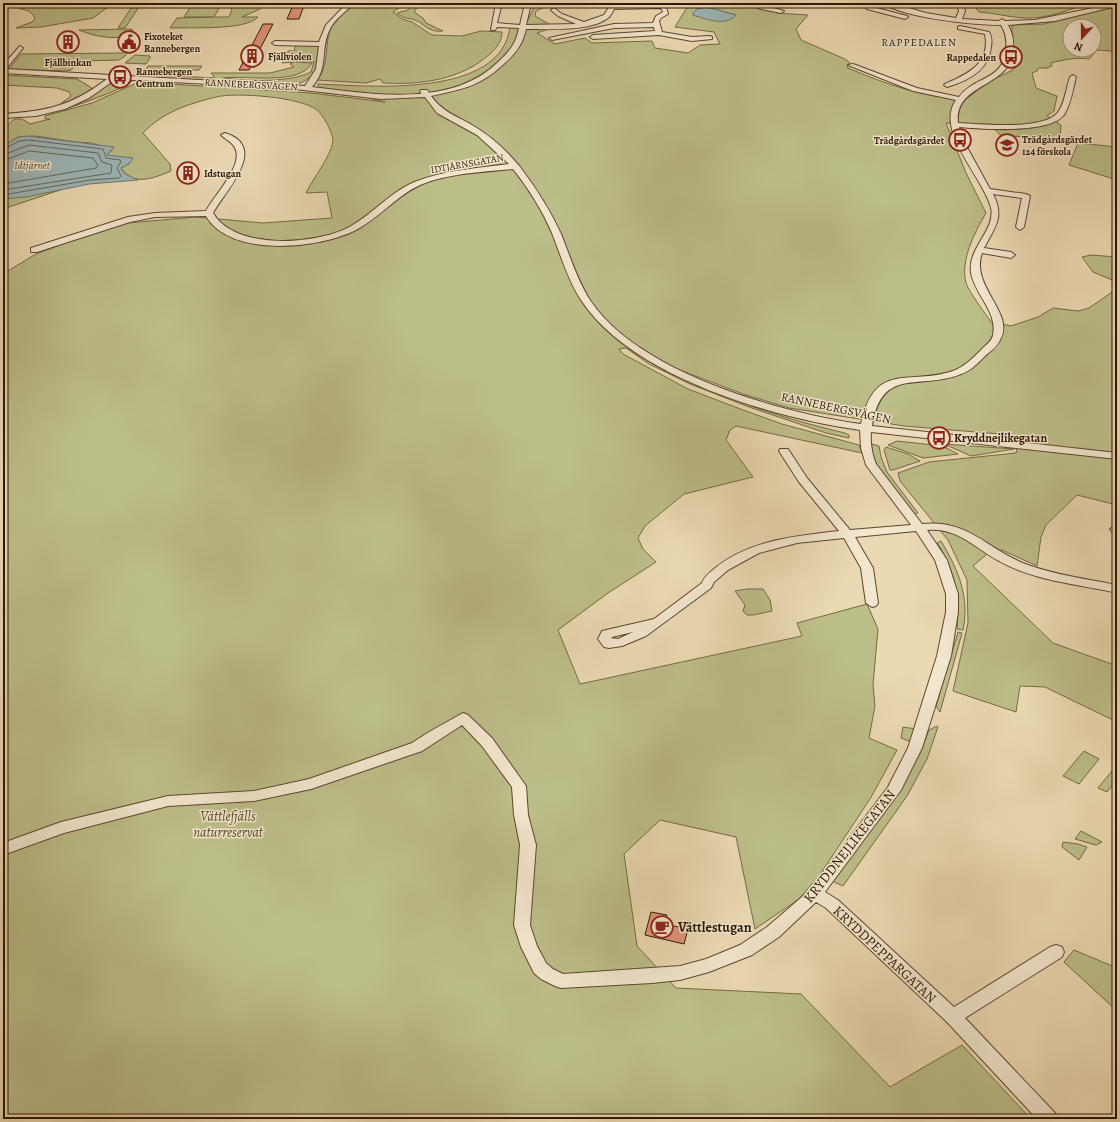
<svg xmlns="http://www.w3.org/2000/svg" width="1120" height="1122" font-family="Alegreya,serif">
	<rect width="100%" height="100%" fill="#ebd9b3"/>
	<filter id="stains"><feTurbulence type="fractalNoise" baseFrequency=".005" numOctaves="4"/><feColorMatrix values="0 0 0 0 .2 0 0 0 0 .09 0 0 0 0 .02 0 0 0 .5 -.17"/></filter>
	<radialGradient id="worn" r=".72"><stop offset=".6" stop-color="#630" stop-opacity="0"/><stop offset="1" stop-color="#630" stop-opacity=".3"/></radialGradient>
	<g fill="#bcbe89" stroke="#756a44" fill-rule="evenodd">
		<path d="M18,3H106L112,4L93,18L41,27L16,28L32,22L35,19C33,11 25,10 18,8Z"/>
		<path d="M193,3H222L214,17H229L232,10L228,3H263L260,9L242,17H258C245,31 190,27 170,28L177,18L213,17H184Z"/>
		<path d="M353,3H406L393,12L402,19L412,22L432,35L462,36L481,31L502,32C502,41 497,47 491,53C462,80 421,85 383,83L380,79L366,83L317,80C331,63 323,41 333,23C337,15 347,9 353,3Z"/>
		<path d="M411,3H420L414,12L423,18L426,23L443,31C428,33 424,23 415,20C407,17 405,20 397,13L408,10L411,5L406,6Z"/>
		<path d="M536,3H545V7L536,11L535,16L554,27L537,33L555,44L585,38L592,43L652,41L655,48L688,53L700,45L720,44L714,32L675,27L688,6L698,3H746L761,9L777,12L776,13L808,15L796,29L801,40L845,59L850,63L847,66L848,68C886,84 924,98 966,99C973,94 981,87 989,82C999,75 1017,72 1022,59C1011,48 1012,41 1012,25L1044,24L1117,6V49L1111,51L1097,50L1089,59C1077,57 1062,60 1051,63L1052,66L1047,68H1038L1037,71L1032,73L1036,88L1057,96L1054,111L1047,116L1061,125L1060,140L1000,135L992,126L946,123L966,173L986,213C975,232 960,260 966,283C969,292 985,313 991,322L1011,326L1038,317L1053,308L1078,311L1089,308L1115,290L1117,282L1093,272L1082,257L1091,255L1117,257V505L1077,495L1046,525L1041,537L1037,566L1002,550L988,553L973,566L1053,643L1117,666V722L1045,687L1020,686L1016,712L953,691L968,623L967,580L948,540L900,481L898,473L929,462L1016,453L1019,439L1000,434L904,426L789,408L743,394L672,367L640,347L630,348C645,360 663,368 680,377C733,402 789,420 845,433L849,435V438L826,433L749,407L690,384L649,364L626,348L619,349L623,354L688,389L743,410L782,424L859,445L862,453L736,426L730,430L726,440L753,477L684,494L645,526L638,538L643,549L656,562L608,593L558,630L580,684L802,636L797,623L867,604L878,629L873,685L875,706L869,738L897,750L870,799L819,876L799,899L755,929L736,837L660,820L624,854L637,946L676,988L801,994L890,1087L962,1045L1031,1119H3V274L36,254L116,224L196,217L263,223L332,218L327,192L306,193C312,180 334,152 333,139C331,130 324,116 317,110C301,97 236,92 216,97C188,104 163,112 143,133L170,164L171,171C154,178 133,187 121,168L130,163L107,155L112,150L92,143L75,142L36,136L18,137L3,146V130L14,119H22L30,124L50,119H45V116L92,103L139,82L311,93L385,102L369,98L319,92L318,84C368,86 501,99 510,27L524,28ZM707,7L736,15L718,21L693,15L697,9ZM1070,26H1094V50H1070Z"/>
		<path d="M972,3H1084L1081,6L1105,3L1083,8L1079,6C1063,13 1041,19 1023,18C1009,17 994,13 979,12Z"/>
		<polygon points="139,7 125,28 118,28 131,8"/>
		<path d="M129,29L133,30L129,36C112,40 94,36 79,30Z"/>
		<path d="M296,45L319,46C317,68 318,76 296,85L139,77L143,74L215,78L211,73H270L294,67L290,64L294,62L282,63L288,51H294ZM302,61L314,62L311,72C289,83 248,81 223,78C246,75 300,86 312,63L296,62Z"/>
		<polygon points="127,47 132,47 125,56 119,60 80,61 71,70 66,71 9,69 21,54 123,53"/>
		<polygon points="135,55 150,56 150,58 146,64 125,63"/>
		<polygon points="148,66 202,66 199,70 146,70"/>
		<polygon points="3,75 77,79 92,88 88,94 60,107 59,105 71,96 69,92 57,88 3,85"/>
		<path d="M118,80L132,81C122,88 110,93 99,97C67,110 37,117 3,118C13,112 52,112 67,108C88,102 100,86 118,80Z"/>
		<polygon points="1078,143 1117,147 1117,180 1069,165"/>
		<polygon points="60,190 3,209 3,199"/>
		<polygon points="897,441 943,446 958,454 923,458 888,445"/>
		<path d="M872,444L879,446L881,457L887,472L918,513L914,514C902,498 868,464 872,444Z"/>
		<polygon points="944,444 1014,449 971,456"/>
		<polygon points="886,447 908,454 920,461 893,470 890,470 884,450"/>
		<path d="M941,541C958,569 970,597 963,630L957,629C960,598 955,569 937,543Z"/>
		<polygon points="747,589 763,589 770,600 772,611 753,615 747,615 743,611 745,605 735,591"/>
		<polygon points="958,632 962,633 961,637 940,712 936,706"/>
		<polygon points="937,726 938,727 927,759 907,796 843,886 832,881 902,786 920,753 929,730"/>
		<polygon points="903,727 916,729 911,742 901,738"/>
		<polygon points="1084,751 1099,759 1079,784 1063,776"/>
		<polygon points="1112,771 1117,774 1117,779 1107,792 1098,788"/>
		<polygon points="1081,831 1083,832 1102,842 1096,845 1075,839"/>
		<polygon points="1063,842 1078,844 1087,847 1079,860 1062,847"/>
		<polygon points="1074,950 1117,968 1117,1011 1064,962"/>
	</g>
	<g fill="#9db7b8" stroke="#71776e">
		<path d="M707,7L736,15C727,27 705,19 693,15V13L697,9Z"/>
		<polygon points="28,136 114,147 107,155 133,158 130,163 121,168 125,174 138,180 89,184 26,197 3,199 3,146 18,137"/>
	</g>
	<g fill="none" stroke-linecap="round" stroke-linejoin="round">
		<g stroke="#66665c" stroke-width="1">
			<polyline points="3,150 19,141 29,140 103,149 106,158 120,160 121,162 117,168 121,176 119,178 90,180 3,195"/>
			<polyline points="3,155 29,145 98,153 102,162 112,165 111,173 3,190"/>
			<polyline points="3,161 29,151 93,158 98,166 96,168 3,184"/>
		</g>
	</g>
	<g fill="#e2957a" stroke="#2e1600">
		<polygon points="294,3 305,3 299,19 287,19"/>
		<polygon points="263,24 273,24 249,70 239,70"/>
		<polygon points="651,912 667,915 664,924 688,929 684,944 645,935"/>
	</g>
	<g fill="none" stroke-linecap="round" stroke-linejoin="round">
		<g stroke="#5d472d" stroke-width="2">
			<g id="minor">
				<path d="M347,3H354C346,12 334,19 329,31C320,51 329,68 312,87C370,94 450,108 497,63C509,52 516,44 519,28L497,27L495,30H491L496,3H502L497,23L520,25L525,3H531L526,25L576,24L558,16L551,10L554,8L562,14L584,22L604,15L609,7L606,3H612L614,5L672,3V5L666,7L668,14L661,18L659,21L662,32L692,37L710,36L712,37V39L692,41L659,35L593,39L590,37L593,35L655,31L654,27L614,28L552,40L549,38L614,24L653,23L656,16L663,12L661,8L614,9C613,11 611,15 609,17C593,32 546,29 526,29C523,43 517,52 506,62C481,86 464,89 431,96C444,113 455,115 472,125C491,136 507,151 520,167C536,188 550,210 561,234C570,256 577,280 590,300C637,372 780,413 861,424C875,360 909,386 953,371C964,367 972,359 980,351C984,346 992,342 993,335C998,312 975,295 971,273C967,248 996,230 991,208C984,178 934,131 956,100L913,91L848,65L853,64L917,88L959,97C974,76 1003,81 1006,50C1007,41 1006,33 1001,25C975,25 903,18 883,3H892L926,13L956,18L959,11L957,3H963L965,11L962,19L999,21L1002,19L1005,21L1035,20L1117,3V6L1055,21L1008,25C1013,34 1014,42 1013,52C1009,88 954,83 958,123C979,124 1045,131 1058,112C1065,103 1066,88 1070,77L1073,75L1076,77C1073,89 1071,104 1064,115C1049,134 982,129 959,127L968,149L990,189L1026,194L1030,196L1024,227L1020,230L1016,227L1022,198L993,194C1005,217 995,227 984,248L1011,252L1015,255L1011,258L982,253C970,286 1014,312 1001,338C998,346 991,351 985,356C978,363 971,371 961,374C920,391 882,365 872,426L1117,453V459L871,432C870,443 872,454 876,464L922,524C970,519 987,550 1028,565C1056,575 1087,579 1117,585V593C1078,584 1034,581 999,561C975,548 957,527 927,530L947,560L958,594V612L951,656L922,748L901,790L825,892L838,900L954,1007L1050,947L1056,945L1062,947L1064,952L1062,957L965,1018L1055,1113L1058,1119H1037L947,1022L826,908L816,902L779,937L752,955L709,972L680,980L652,983L561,988L555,986L541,979L534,973L521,947L514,925L520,845L514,815L512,787L482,746L462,725L422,751L311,789L254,801L168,806L64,833L3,855V843L61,822L168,796L254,791L309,779L412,743L429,732L463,713L468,715L492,738L526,786L528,815L536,845L530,925L537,946L546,963L553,969L563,974L680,966L706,959L740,945L767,927L810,890L888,787L908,748L937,656L946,612V594L935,560L916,531L855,537L873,568L878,603L876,606L872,607L866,603L861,568L844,538L797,543L759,553L728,570L714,582L711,588L646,636L622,646L609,648L604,647L598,639L602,631L654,619L702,583C704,577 709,573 714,569C748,540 796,536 839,531L799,482L779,451L780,449H788L807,478L850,530L911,525L866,465L861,448L860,430C774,418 631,377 581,300C568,280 561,256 552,233C542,210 529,189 513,169C483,172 449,173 420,185C396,196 379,218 356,230C319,249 230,258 206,216L155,217L130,222L37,252H31V248L128,217L155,213L206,211C214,195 248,162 233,145C230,141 225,139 221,135L225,133C270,147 224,192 213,213C235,251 318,245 351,226C374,213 391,191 417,181C446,170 479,168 509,164L477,135L437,113L425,97L381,99L286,88L116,79L89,98L65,109L36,116L3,118V114C48,111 71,106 107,79L3,73V65L20,46L23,48L6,69L305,86L316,69L319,46L275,45L272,43L275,41L319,42L326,25ZM633,632L618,639L611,638L612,637Z"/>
				<polygon points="749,3 757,3 784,11 781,13 761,9"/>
				<polygon points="869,6 907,16 908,17 905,19 867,9 866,8"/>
				<path d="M960,26L989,32C992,37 992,41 991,47C989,70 968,81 947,87L944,85L945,84C967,74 991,64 985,34L958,29V27Z"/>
				<polygon points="1116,526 1117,526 1117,535 1113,533 1110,529"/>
			</g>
		</g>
		<g stroke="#5d472d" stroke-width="2">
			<polygon id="tertiary" points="421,90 427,90 431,95 430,97 424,97 420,92"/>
		</g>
		<use href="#minor" fill="#f2e6ce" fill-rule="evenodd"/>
		<use href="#tertiary" fill="#f2e6ce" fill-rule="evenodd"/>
	</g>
	<defs>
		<g id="building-ring" transform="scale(1.15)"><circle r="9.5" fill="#f2e6ce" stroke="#8f2418" stroke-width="1.5"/><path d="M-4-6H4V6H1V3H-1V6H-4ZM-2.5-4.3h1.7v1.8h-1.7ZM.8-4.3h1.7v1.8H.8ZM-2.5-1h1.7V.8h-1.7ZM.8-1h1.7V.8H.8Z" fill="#8f2418"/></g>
		<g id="civic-ring" transform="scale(1.15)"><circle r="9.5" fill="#f2e6ce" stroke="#8f2418" stroke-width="1.5"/><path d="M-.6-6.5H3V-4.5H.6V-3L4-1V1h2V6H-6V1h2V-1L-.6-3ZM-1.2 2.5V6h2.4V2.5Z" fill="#8f2418"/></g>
		<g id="bus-ring" transform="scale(1.15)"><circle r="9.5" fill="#f2e6ce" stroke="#8f2418" stroke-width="1.5"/><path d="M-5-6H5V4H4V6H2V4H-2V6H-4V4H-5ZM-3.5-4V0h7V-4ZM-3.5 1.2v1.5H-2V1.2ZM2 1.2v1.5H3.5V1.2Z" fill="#8f2418"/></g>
		<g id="school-ring" transform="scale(1.15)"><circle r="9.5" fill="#f2e6ce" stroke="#8f2418" stroke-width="1.5"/><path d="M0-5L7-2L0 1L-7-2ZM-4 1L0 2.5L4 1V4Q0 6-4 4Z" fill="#8f2418"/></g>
		<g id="cafe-ring" transform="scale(1.15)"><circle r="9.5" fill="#f2e6ce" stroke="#8f2418" stroke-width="1.5"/><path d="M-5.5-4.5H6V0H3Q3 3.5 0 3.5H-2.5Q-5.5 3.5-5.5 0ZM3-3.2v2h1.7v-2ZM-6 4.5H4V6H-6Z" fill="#8f2418"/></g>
	</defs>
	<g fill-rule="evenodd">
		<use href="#building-ring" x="68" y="42"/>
		<use href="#civic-ring" x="129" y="42"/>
		<use href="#building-ring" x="252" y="56"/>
		<use href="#bus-ring" x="1011" y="57"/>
		<use href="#bus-ring" x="120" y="77"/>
		<use href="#bus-ring" x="960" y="140"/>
		<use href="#school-ring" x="1007" y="145"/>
		<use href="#building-ring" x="188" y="173"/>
		<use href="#bus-ring" x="939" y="438"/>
		<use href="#cafe-ring" x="662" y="927"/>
	</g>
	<g text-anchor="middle" stroke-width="3" stroke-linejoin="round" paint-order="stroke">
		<g font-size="10" font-weight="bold" fill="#2e1600" stroke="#f2e6ce" text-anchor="start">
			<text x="144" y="40">Fixoteket<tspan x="144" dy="12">Rannebergen</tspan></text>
			<text x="268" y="60">Fjällviolen</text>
			<text x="996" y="61" text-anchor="end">Rappedalen</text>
			<text x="68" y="66" text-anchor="middle">Fjällbinkan</text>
			<text x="136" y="75">Rannebergen<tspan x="136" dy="12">Centrum</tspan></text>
			<text x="1022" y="143">Trädgårdsgärdet<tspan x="1022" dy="12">124 förskola</tspan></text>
			<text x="944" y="144" text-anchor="end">Trädgårdsgärdet</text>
			<text x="204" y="177">Idstugan</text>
		</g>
		<g font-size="10" fill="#2e1600" stroke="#f2e6ce">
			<text transform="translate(251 84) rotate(3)" y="4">RANNEBERGSVÄGEN</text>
			<text transform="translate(467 163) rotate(-10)" y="4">IDTJÄRNSGATAN</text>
		</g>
		<g font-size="11" letter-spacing="1" fill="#2e1600" stroke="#f2e6ce">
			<text x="919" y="46">RAPPEDALEN</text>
		</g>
		<g font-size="11" font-style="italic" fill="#554e40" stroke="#f2e6ce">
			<text x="32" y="169">Idtjärnet</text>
		</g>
		<g font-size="12" fill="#2e1600" stroke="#f2e6ce">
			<text transform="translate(836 408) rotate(12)" y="4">RANNEBERGSVÄGEN</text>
		</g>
		<g font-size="12" font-weight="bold" fill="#2e1600" stroke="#f2e6ce" text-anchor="start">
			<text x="954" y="442">Kryddnejlikegatan</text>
		</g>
		<g font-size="14" font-style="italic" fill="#594829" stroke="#f2e6ce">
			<text x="228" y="821">Vättlefjälls<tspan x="228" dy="16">naturreservat</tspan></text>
		</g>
		<g font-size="14" fill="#2e1600" stroke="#f2e6ce">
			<text transform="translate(849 846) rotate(-52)" y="5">KRYDDNEJLIKEGATAN</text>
			<text transform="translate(885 954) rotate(43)" y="5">KRYDDPEPPARGATAN</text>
		</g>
		<g font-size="14" font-weight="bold" fill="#2e1600" stroke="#f2e6ce" text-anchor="start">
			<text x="678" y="932">Vättlestugan</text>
		</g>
	</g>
	<rect width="1120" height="1122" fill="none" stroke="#ebd9b3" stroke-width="16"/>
	<rect x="4" y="4" width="1112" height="1114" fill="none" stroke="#2e1600" stroke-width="2"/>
	<rect x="8" y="8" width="1104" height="1106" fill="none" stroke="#2e1600"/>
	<g transform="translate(1082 38) rotate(201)"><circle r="19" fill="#f2e6ce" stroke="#a4937c"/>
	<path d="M0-3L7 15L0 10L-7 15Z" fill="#8f2418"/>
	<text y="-6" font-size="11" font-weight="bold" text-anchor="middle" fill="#2e1600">N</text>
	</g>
	<rect width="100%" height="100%" filter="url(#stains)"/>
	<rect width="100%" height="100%" fill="url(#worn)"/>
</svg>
